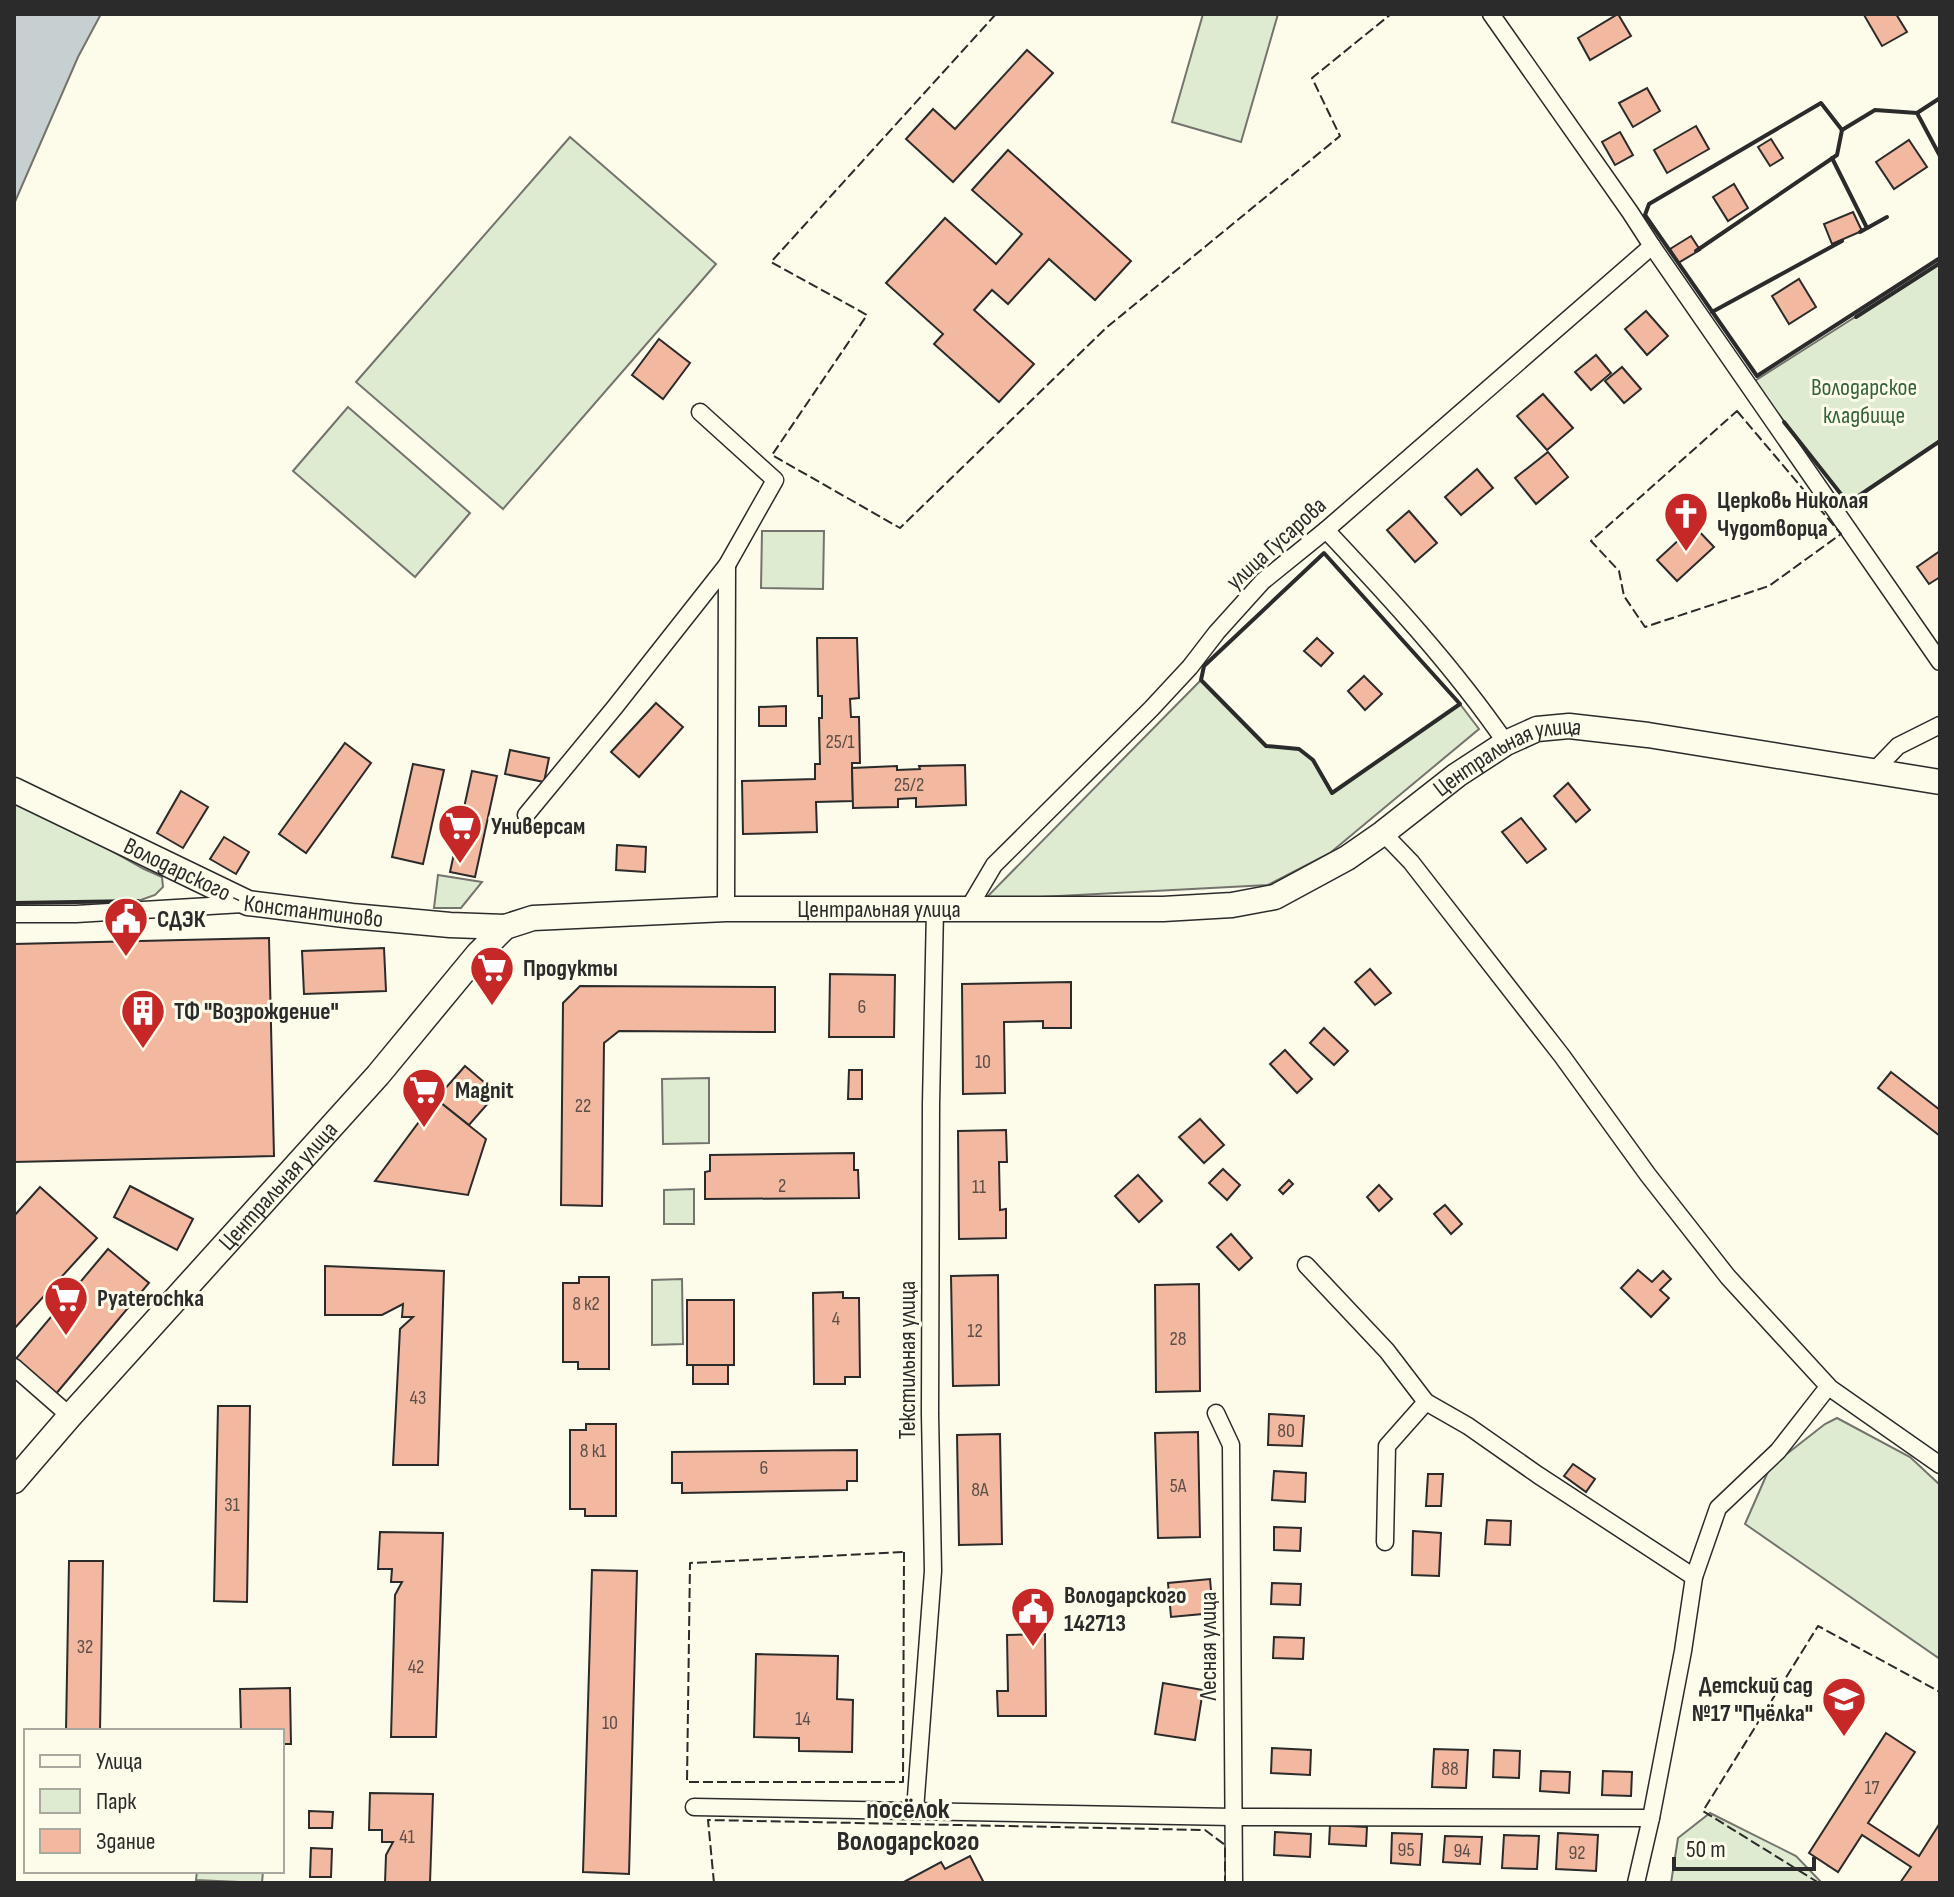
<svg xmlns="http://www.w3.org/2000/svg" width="1954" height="1897" font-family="'Sofia Sans Condensed',sans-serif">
	<rect width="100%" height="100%" fill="#fdfbea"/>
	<g fill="#deebd1" stroke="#74746e" stroke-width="2">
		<polygon points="1203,14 1278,14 1241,142 1172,122"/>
		<polygon points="570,137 716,264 503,509 356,382"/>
		<polygon points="1940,263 1940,441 1848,503 1753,382"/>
		<polygon points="348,407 470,513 415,577 293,471"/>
		<polygon points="762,531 824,531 823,589 761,588"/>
		<polygon points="1201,680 1266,746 1299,749 1313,760 1332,793 1460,704 1479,729 1330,853 1268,885 984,900"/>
		<polygon points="14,796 144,869 162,877 163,887 155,895 138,901 14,903"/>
		<polygon points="438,875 482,882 461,908 434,908"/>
		<polygon points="709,1078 709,1143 663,1144 662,1079"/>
		<polygon points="694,1189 694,1224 664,1224 664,1190"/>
		<polygon points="682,1279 683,1344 652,1345 652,1280"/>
		<polygon points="1837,1418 1910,1457 1940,1485 1940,1659 1745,1524 1770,1467 1825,1424"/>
		<polygon points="1710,1813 1796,1856 1822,1883 1671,1883 1678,1838"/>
		<polygon points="197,1871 263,1871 262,1883 196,1880"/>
	</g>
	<polygon fill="#c7d0d0" stroke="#74746e" stroke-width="2" points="14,14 101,14 78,57 14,204"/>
	<g fill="#f2b8a0" stroke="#2b2b2b" stroke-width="2">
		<polygon points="1618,14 1631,36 1590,60 1578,38"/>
		<polygon points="1866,14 1896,14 1907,32 1882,46 1864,15"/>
		<polygon points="1027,50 1053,73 953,182 906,139 933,109 955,129"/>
		<polygon points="1647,88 1660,111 1633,127 1619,103"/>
		<polygon points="1696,126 1709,149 1667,173 1654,150"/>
		<polygon points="1620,132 1633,155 1615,165 1602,142"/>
		<polygon points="1771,139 1783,158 1770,166 1758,147"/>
		<polygon points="1909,140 1927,167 1894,189 1876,162"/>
		<polygon points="1008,150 1131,261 1095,300 1049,259 1008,304 992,290 974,310 1034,364 999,402 934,344 943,334 886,283 945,218 996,264 1022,234 972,190"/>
		<polygon points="1734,184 1748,208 1728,221 1713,197"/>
		<polygon points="1853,212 1862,231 1832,244 1824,224"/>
		<polygon points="1691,236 1700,250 1678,263 1670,249"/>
		<polygon points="1799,279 1816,307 1789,324 1772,296"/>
		<polygon points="1646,311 1668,336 1647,355 1625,329"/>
		<polygon points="659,339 690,363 663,399 632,375"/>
		<polygon points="1596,355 1611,373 1591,390 1575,372"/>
		<polygon points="1622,367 1641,389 1624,403 1605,381"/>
		<polygon points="1543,394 1573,428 1547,450 1517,416"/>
		<polygon points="1548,452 1568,477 1536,504 1515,478"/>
		<polygon points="1477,469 1493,488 1461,515 1445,497"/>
		<polygon points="1409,511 1437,543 1415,562 1387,530"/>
		<polygon points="1694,526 1714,547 1677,581 1657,560"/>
		<polygon points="1940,551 1940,577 1929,584 1917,567"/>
		<polygon points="817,638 857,638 859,698 850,699 851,717 859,717 860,763 852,763 853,801 816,802 817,832 743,834 742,781 815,779 815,764 820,764 819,718 822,718 822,696 818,696"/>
		<polygon points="1317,638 1333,653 1321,666 1304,651"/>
		<polygon points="1364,676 1382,694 1365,710 1348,691"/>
		<polygon points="656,703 683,727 639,777 611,752"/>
		<polygon points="786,706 786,726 759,726 759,707"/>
		<polygon points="345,743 371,763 306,853 279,834"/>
		<polygon points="510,750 549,758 544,782 505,774"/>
		<polygon points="413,764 444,770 423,864 392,857"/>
		<polygon points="965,765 966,805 916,807 916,798 898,799 898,807 853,808 852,768 897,766 897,770 920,769 919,766"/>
		<polygon points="472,771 497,776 475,877 450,872"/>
		<polygon points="1568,783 1590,810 1576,822 1554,796"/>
		<polygon points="181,791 208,807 183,848 157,833"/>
		<polygon points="1521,818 1546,849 1527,863 1502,832"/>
		<polygon points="224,837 249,852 236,874 210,859"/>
		<polygon points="617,845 646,847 645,872 616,870"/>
		<polygon points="269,938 274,1156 14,1162 14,944"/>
		<polygon points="384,948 386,991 304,994 302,951"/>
		<polygon points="1370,969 1391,993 1375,1005 1355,982"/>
		<polygon points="830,974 895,975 894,1037 829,1037"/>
		<polygon points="1071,982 1071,1028 1043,1028 1043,1021 1004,1022 1005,1093 963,1094 962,984"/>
		<polygon points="580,986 775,987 775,1032 619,1031 604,1043 602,1206 561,1205 563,1003"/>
		<polygon points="1324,1028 1348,1051 1334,1065 1310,1043"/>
		<polygon points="1285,1050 1312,1079 1297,1093 1270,1064"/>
		<polygon points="465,1066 497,1093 469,1125 436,1099"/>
		<polygon points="849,1070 862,1070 862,1099 848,1099"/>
		<polygon points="1891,1072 1940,1110 1940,1136 1878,1088"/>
		<polygon points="436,1099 486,1139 468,1195 375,1181"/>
		<polygon points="1200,1119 1224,1145 1204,1163 1179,1137"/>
		<polygon points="1006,1130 1007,1162 999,1162 1000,1210 1006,1209 1006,1238 959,1239 958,1131"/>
		<polygon points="854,1153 854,1170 858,1170 859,1198 705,1199 705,1172 710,1171 710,1155"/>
		<polygon points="1223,1169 1240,1185 1227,1200 1209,1183"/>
		<polygon points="1138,1175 1162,1201 1139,1222 1115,1196"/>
		<polygon points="1289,1180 1293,1184 1283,1194 1279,1190"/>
		<polygon points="1379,1185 1392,1199 1379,1211 1367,1197"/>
		<polygon points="130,1186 193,1219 177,1250 114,1217"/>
		<polygon points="40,1187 97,1238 14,1329 14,1216"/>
		<polygon points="1445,1205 1462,1224 1451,1234 1434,1214"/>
		<polygon points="1231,1234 1252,1258 1239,1270 1217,1247"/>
		<polygon points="108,1249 149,1283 55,1395 14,1361"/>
		<polygon points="325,1266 444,1271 438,1465 393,1465 400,1329 413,1317 402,1317 403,1304 382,1315 325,1315"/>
		<polygon points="1638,1270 1652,1282 1663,1271 1671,1279 1660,1290 1669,1298 1651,1317 1621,1288"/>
		<polygon points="998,1275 999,1385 953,1386 951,1276"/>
		<polygon points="579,1277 609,1277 609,1369 578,1369 578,1362 563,1362 563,1283 579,1283"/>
		<polygon points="1199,1284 1200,1391 1156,1392 1155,1285"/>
		<polygon points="843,1292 843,1298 859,1298 860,1377 845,1377 845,1384 814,1384 813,1293"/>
		<rect x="687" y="1300" width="47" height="65"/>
		<rect x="693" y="1365" width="35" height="19"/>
		<polygon points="218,1406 250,1406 247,1602 214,1601"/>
		<polygon points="1269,1414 1304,1416 1302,1446 1268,1445"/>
		<polygon points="586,1424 616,1424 616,1516 585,1516 585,1509 570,1509 570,1430 586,1430"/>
		<polygon points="1198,1432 1200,1537 1158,1538 1155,1433"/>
		<polygon points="1000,1434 1002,1544 959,1545 957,1435"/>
		<polygon points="857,1450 857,1481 847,1481 847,1490 682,1493 682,1483 672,1483 672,1452"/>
		<polygon points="1573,1464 1595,1479 1586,1492 1564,1476"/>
		<polygon points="1274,1471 1306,1473 1305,1502 1272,1500"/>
		<polygon points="1428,1474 1443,1474 1441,1506 1426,1506"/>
		<polygon points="1487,1520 1511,1521 1510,1545 1485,1544"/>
		<polygon points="1274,1527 1301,1528 1300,1551 1274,1550"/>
		<polygon points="1413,1531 1441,1533 1439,1576 1412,1575"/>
		<polygon points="380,1532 443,1533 436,1737 391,1737 395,1595 402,1582 391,1582 392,1569 378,1569"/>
		<polygon points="69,1561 103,1561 100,1731 66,1731"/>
		<polygon points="592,1570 637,1571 629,1874 583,1872"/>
		<polygon points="1210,1579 1213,1613 1171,1617 1168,1583"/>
		<polygon points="1272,1583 1301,1584 1300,1605 1271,1604"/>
		<polygon points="1045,1634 1046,1716 998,1716 997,1691 1008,1691 1007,1635"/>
		<polygon points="1274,1637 1304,1638 1303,1659 1273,1658"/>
		<polygon points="756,1654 838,1656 837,1699 853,1700 852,1752 799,1751 799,1738 754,1737"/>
		<polygon points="1163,1683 1203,1690 1195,1740 1155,1734"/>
		<polygon points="290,1688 291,1744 282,1744 282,1731 241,1731 240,1689"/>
		<polygon points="1886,1733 1915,1752 1868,1823 1919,1856 1940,1823 1940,1883 1900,1883 1911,1867 1862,1835 1838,1872 1809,1853"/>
		<polygon points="1272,1748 1311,1750 1310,1775 1271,1773"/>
		<polygon points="1434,1749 1468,1750 1466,1788 1432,1787"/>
		<polygon points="1494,1750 1520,1751 1519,1778 1493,1777"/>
		<polygon points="1541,1771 1570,1772 1569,1793 1540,1791"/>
		<polygon points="1603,1771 1632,1772 1631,1796 1602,1795"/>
		<polygon points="370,1793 433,1794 430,1883 385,1883 386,1855 393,1842 382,1842 382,1830 369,1830"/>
		<polygon points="309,1811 333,1812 332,1828 309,1828"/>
		<polygon points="1330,1825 1367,1827 1366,1846 1329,1844"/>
		<polygon points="1275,1832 1311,1834 1310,1857 1274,1855"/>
		<polygon points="1392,1833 1422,1834 1420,1865 1391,1863"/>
		<polygon points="1558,1833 1598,1835 1596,1871 1556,1869"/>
		<polygon points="1504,1835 1539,1836 1537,1869 1502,1868"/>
		<polygon points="1445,1836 1482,1837 1480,1864 1443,1862"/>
		<polygon points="311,1848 332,1849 331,1877 310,1877"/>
		<polygon points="970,1856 984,1883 902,1883 941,1862 945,1869"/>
	</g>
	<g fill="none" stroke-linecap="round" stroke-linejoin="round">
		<g stroke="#2b2b2b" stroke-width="19">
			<g id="street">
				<polyline points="1491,14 1630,212 1652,246 1940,662"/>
				<path d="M1326,530C1390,598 1453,666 1506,743"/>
				<polyline points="1874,771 1898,746 1940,725"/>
				<polyline points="526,815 615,707 727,565 775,480 700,412"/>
				<polyline points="1383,833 1411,862 1562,1056 1648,1175 1728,1277 1830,1388 1940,1465"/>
				<polyline points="726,909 727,565"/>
				<polyline points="968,909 994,865 1151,709 1190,667 1217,632 1263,581 1326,530 1652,246"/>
				<polyline points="14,914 76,914 243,904"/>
				<polyline points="1306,1265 1387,1351 1426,1402"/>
				<polyline points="14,1367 70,1416"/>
				<polyline points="1216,1413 1231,1445 1234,1883"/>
				<polyline points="1385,1542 1387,1446 1426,1402 1468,1426 1538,1475 1694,1577"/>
				<polyline points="694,1807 1233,1817 1651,1818"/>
				<polyline points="915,1810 933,1571 930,1414 931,1104 935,909"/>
				<polyline points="1636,1883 1651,1818 1683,1651 1694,1577 1718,1508 1778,1451 1828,1387"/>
			</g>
		</g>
		<g stroke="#2b2b2b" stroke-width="27">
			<g id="secondary">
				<path id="s1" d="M14,790L248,903L352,916L450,925L505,927"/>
				<path id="s2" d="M14,1481L70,1416L378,1075L478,954L505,927L533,918L726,909H1163L1232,905L1275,897L1347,858L1383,833L1457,775L1506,743L1537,729L1569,726L1648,735L1940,782"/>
			</g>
		</g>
		<use href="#street" stroke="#fdfbea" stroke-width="16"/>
		<use href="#secondary" stroke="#fdfbea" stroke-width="24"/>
		<g stroke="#2b2b2b" stroke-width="2" stroke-dasharray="10 4" stroke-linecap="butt">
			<polyline points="996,14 771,262 867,315 772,455 900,528 1106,328 1340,136 1312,78 1391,14"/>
			<polygon points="1737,411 1841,534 1769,586 1645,627 1624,596 1619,571 1591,541"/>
			<polygon points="904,1552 903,1782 687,1782 690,1563"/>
			<polyline points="714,1883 708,1820 1205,1830 1225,1845 1225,1883"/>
			<polyline points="1819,1883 1703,1811 1818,1626 1940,1692"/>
		</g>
		<g stroke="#2b2b2b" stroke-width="4">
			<polyline points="1940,98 1917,113 1875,110 1842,130 1821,103 1649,204 1645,215 1757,376 1940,258"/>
			<polyline points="1917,113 1940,156"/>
			<polyline points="1832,158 1867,228"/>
			<polyline points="1860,232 1887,217"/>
			<polyline points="1696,251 1837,155 1842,130"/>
			<polyline points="1712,312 1842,241"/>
			<polyline points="1856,317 1940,263"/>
			<polyline points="1784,422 1848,503 1940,441"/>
			<polygon points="1324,553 1460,704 1332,793 1313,760 1299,749 1266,746 1201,680 1204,666"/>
			<polyline points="14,903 138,901"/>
		</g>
	</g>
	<defs>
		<g id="church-pin" transform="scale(2.3)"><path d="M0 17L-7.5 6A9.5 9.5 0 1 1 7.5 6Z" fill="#c62828" stroke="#fdfbea"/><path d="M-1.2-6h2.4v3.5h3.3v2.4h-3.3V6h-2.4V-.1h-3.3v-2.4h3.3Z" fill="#fff"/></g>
		<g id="supermarket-pin" transform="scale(2.3)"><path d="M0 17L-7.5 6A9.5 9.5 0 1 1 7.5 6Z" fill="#c62828" stroke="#fdfbea"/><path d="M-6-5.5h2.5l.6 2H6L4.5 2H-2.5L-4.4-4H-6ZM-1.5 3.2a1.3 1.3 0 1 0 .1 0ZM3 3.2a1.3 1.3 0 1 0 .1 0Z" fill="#fff"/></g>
		<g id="civic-pin" transform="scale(2.3)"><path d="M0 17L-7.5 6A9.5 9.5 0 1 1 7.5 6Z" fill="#c62828" stroke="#fdfbea"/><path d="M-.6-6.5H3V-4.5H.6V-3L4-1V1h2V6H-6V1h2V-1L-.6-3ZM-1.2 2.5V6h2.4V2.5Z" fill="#fff"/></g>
		<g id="building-pin" transform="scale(2.3)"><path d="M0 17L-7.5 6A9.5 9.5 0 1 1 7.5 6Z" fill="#c62828" stroke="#fdfbea"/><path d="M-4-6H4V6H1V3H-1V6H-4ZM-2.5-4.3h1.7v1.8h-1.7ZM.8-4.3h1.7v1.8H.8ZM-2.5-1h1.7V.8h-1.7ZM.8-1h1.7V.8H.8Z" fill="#fff"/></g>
		<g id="school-pin" transform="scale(2.3)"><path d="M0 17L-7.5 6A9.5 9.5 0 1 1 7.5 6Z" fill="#c62828" stroke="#fdfbea"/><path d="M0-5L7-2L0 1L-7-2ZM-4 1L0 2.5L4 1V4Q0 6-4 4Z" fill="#fff"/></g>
	</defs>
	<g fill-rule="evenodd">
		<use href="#church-pin" x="1686" y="514"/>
		<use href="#supermarket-pin" x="460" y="826"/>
		<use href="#civic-pin" x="126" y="919"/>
		<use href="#supermarket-pin" x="492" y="968"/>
		<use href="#building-pin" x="143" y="1011"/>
		<use href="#supermarket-pin" x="424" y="1090"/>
		<use href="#supermarket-pin" x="66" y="1298"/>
		<use href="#civic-pin" x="1033" y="1609"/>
		<use href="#school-pin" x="1844" y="1699"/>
	</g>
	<g text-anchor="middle" stroke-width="6" stroke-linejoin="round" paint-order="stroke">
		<g font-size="20" fill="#5d4e48">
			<text x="840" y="748">25/1</text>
			<text x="909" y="791">25/2</text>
			<text x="862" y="1013">6</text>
			<text x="983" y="1068">10</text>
			<text x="583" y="1112">22</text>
			<text x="782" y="1192">2</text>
			<text x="979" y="1193">11</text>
			<text x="586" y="1310">8 к2</text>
			<text x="836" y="1325">4</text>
			<text x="975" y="1337">12</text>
			<text x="1178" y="1345">28</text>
			<text x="418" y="1404">43</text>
			<text x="1286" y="1437">80</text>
			<text x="593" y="1457">8 к1</text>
			<text x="764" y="1474">6</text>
			<text x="1178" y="1492">5А</text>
			<text x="980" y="1496">8А</text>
			<text x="232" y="1511">31</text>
			<text x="85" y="1653">32</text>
			<text x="416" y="1673">42</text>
			<text x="803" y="1725">14</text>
			<text x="610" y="1729">10</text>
			<text x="1450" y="1775">88</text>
			<text x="1872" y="1794">17</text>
			<text x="407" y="1843">41</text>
			<text x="1406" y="1856">95</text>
			<text x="1462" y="1857">94</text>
			<text x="1577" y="1859">92</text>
		</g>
		<g font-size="24" fill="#34623c" stroke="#fdfbea">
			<text x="1864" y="395">Володарское<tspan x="1864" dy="28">кладбище</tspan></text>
		</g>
		<g font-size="24" font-weight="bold" fill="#2b2b2b" stroke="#fdfbea" text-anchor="start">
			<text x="1717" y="508">Церковь Николая<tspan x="1717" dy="28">Чудотворца</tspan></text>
			<text x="491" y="834">Универсам</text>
			<text x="157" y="927">СДЭК</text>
			<text x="523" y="976">Продукты</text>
			<text x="174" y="1019">ТФ "Возрождение"</text>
			<text x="455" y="1098">Magnit</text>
			<text x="97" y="1306">Pyaterochka</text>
			<text x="1064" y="1603">Володарского<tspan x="1064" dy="28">142713</tspan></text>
			<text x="1813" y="1693" text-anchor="end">Детский сад<tspan x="1813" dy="28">№17 "Пчёлка"</tspan></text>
		</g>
		<g font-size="24" fill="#2b2b2b" stroke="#fdfbea">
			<text transform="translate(1276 543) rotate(-42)" y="8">улица Гусарова</text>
			<text dy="8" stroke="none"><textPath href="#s2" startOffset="1788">Центральная улица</textPath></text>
			<text dy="8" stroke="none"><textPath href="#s1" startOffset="260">Володарского - Константиново</textPath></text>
			<text dy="8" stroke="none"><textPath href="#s2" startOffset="1116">Центральная улица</textPath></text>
			<text dy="8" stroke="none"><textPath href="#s2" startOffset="396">Центральная улица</textPath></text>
			<text transform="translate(907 1360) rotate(-90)" y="8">Текстильная улица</text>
			<text transform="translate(1208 1646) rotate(-90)" y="8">Лесная улица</text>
		</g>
		<g font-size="28" font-weight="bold" fill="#2b2b2b" stroke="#fdfbea">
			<text x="908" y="1818">посёлок<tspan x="908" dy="32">Володарского</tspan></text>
		</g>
	</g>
	<rect width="1954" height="1897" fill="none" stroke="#2b2b2b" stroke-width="32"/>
	<rect x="24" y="1729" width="260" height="144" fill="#fdfbea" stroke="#a9a89e" stroke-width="2"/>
	<rect x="40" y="1755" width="40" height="12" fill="#fdfbea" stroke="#a9a89e" stroke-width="2"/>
	<text x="96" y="1769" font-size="24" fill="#2b2b2b">Улица</text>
	<rect x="40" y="1789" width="40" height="24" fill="#deebd1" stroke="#a9a89e" stroke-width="2"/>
	<text x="96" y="1809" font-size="24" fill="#2b2b2b">Парк</text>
	<rect x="40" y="1829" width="40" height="24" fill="#f2b8a0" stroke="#a9a89e" stroke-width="2"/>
	<text x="96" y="1849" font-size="24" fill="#2b2b2b">Здание</text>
	<path d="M1674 1857v12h140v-12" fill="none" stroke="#2b2b2b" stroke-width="4"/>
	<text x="1686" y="1857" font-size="24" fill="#2b2b2b" stroke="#fdfbea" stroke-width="6" paint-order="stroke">50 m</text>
</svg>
